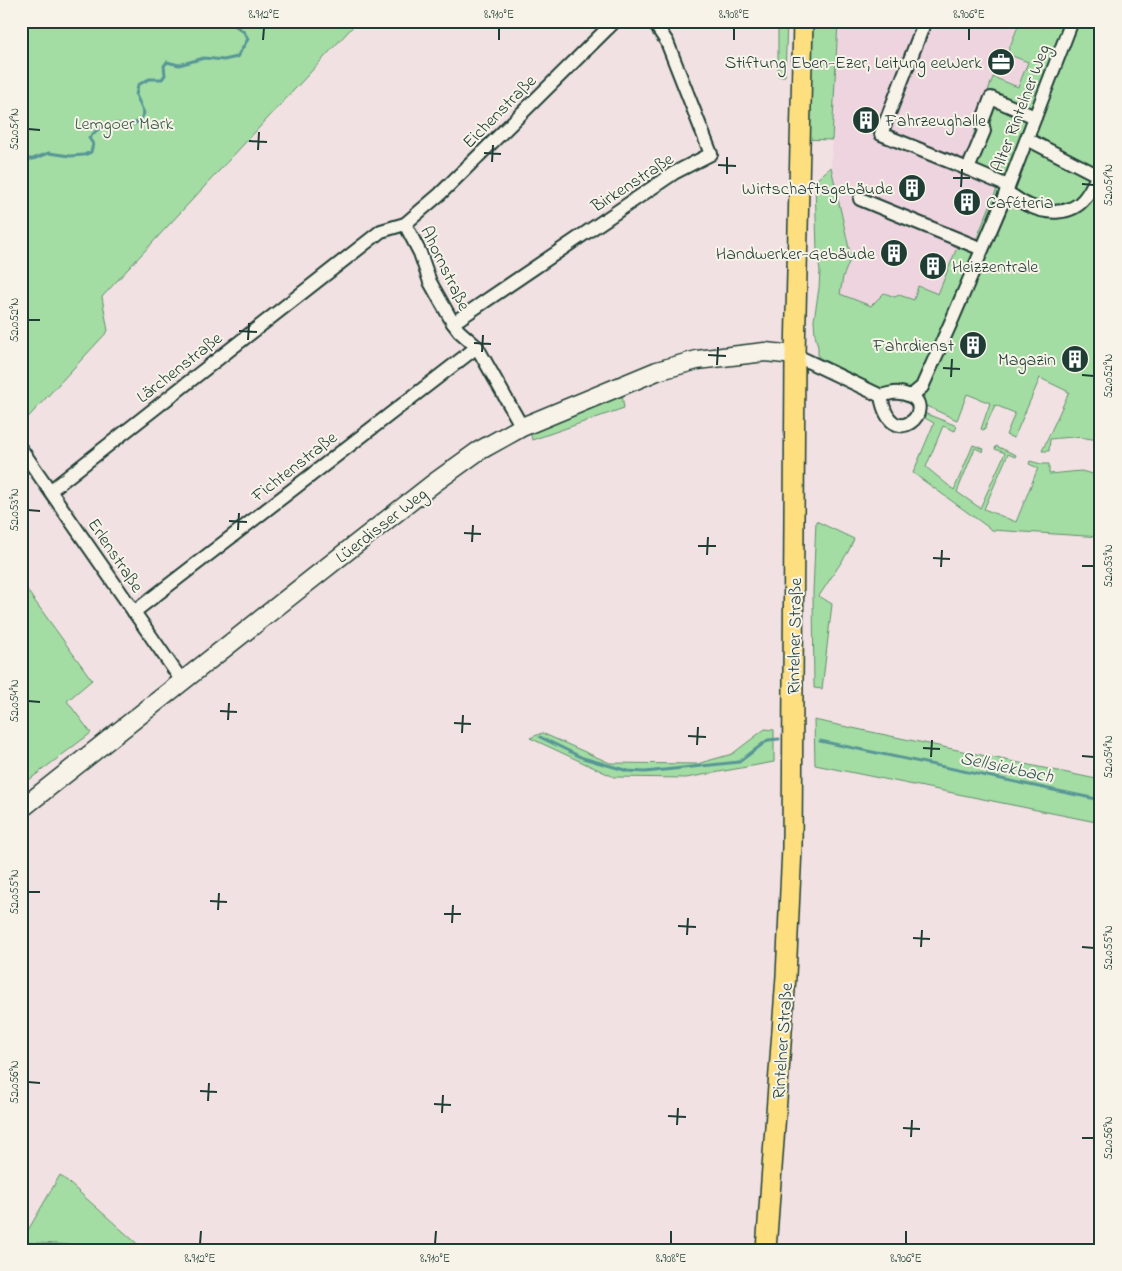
<svg xmlns="http://www.w3.org/2000/svg" width="1122" height="1271" font-family="'Indie Flower',sans-serif">
	<rect width="100%" height="100%" fill="#f2e1e3"/>
	<filter id="ink" filterUnits="userSpaceOnUse"><feTurbulence type="fractalNoise" baseFrequency=".02" numOctaves="2"/><feDisplacementMap in="SourceGraphic" scale="10" xChannelSelector="R" yChannelSelector="G"/><feConvolveMatrix kernelMatrix="1 2 1 2 8 2 1 2 1" color-interpolation-filters="sRGB"/></filter>
	<g filter="url(#ink)">
		<polygon fill="#eed4df" points="838,21 1020,21 1007,54 1028,62 1018,87 993,77 1001,179 976,240 956,250 938,295 914,300 899,295 871,306 840,294 843,277 851,257 831,167"/>
		<g fill="#a3dda3" stroke="#618d6c">
			<polygon points="21,21 358,21 102,297 108,331 21,425"/>
			<polygon points="778,21 787,21 785,76 778,76"/>
			<polygon points="807,21 838,21 832,140 800,139"/>
			<path d="M1020,21H1101V441C1083,436 1068,437 1050,439L1049,451H1042L1069,392L1040,378L1014,438L1006,435L1015,413L995,405L984,430L981,429L990,403L967,394L957,420L924,405V396L904,389L884,390L818,357V347L815,335L814,320L819,288L820,271L817,252L815,181L831,167L851,257L843,277L840,294L871,306L884,293L895,297L899,295L914,300L918,286L938,294L956,250L976,240L1001,179L966,163L978,119L993,77L1018,87L1028,62L1007,54Z"/>
			<polygon points="622,395 624,408 532,440 530,431"/>
			<polygon points="924,413 957,426 955,431 943,426 926,467 954,490 973,445 984,449 983,452 975,448 957,492 980,508 1005,453 995,449 996,446 1016,455 1015,457 1008,454 984,509 1016,522 1038,468 1029,464 1030,461 1041,464 1049,464 1049,474 1081,471 1101,476 1101,537 992,530 913,473 934,423 923,417"/>
			<polygon points="816,521 854,539 848,552 819,596 832,604 822,689 814,688 813,592"/>
			<polygon points="21,582 92,680 67,701 91,733 21,786"/>
			<polygon points="814,720 1101,780 1101,823 815,765"/>
			<polygon points="765,729 774,730 774,762 686,778 614,777 530,738 542,733 610,763 697,764 732,754"/>
			<polygon points="60,1175 143,1249 21,1242 21,1232 27,1232"/>
		</g>
		<g fill="none" stroke-linecap="round" stroke-linejoin="round">
			<g stroke="#599696" stroke-width="3">
				<polyline points="21,159 33,159 49,153 70,156 84,155 91,152 93,144 89,138 97,130 108,124 133,124 140,121 144,113 136,95 138,85 149,79 162,79 165,75 164,66 167,62 179,65 204,58 224,60 237,57 248,39 244,32 229,21"/>
				<polyline points="540,737 583,758 628,771 645,772 739,762 768,740 779,739"/>
				<polyline points="820,741 1101,800"/>
			</g>
			<g stroke="#1f3d34" stroke-width="16">
				<g id="minor">
					<polyline points="925,21 881,134 968,169"/>
					<polyline points="1027,139 1101,177"/>
					<polyline points="1008,186 968,169 984,131 982,122 991,98 1035,117"/>
					<path d="M1006,192C1014,196 1021,203 1030,206C1047,214 1071,215 1084,199C1090,192 1094,183 1098,175"/>
					<polyline points="860,199 982,249"/>
					<polyline points="405,224 420,253 430,282 453,323 459,331 477,347 522,427"/>
					<polyline points="453,323 674,173 711,154 667,42 653,21"/>
					<path d="M795,355L881,396C890,393 898,391 908,395C940,407 891,456 881,396"/>
					<polyline points="911,396 922,387 952,320 1002,203 1072,21"/>
					<polyline points="21,449 182,681"/>
					<polyline points="51,490 381,231 405,224 440,194 615,21"/>
					<polyline points="134,612 477,347"/>
				</g>
			</g>
			<g stroke="#1f3d34" stroke-width="21">
				<polyline id="secondary" points="21,809 351,548 434,483 477,452 522,427 657,371 697,360 765,352 795,355"/>
			</g>
			<g stroke="#1f3d34" stroke-width="22">
				<polyline id="primary" points="766,1250 786,976 792,848 795,355 803,21"/>
			</g>
			<use href="#minor" stroke="#f7f3e8" stroke-width="12"/>
			<use href="#secondary" stroke="#f7f3e8" stroke-width="18"/>
			<use href="#primary" stroke="#fedf80" stroke-width="19"/>
		</g>
	</g>
	<path fill="none" stroke="#1f3d34" stroke-width="2" d="M263,40L264,28M499,40V28M734,40V28M969,40V28M28,129L40,130M249,141L267,142M258,150L259,132M484,153L501,154M492,162L493,145M718,165L736,166M727,174V157M953,178H970M1082,184L1094,185M961,187L962,169M28,320H40M239,331L257,332M248,340L249,323M474,343L491,344M482,352L483,335M708,355L726,356M717,365L718,347M943,368L960,369M1082,375L1094,376M951,377L952,359M28,510L40,511M229,521L247,522M238,530L239,513M464,533L481,534M472,542L473,525M698,546H716M707,555L708,537M933,558L950,559M1082,566H1094M941,567L942,550M28,701L40,702M220,711L237,712M228,720L229,703M454,723L471,724M462,733L463,715M688,736L706,737M697,745L698,727M923,748L940,749M1082,756L1094,757M931,757L932,740M28,892H40M210,901L227,902M218,910L219,893M444,914H461M452,923L453,905M678,926L696,927M687,935L688,918M913,938L930,939M921,947L922,930M1082,947L1094,948M28,1082L40,1083M200,1091L217,1092M208,1101L209,1083M434,1104L451,1105M442,1113L443,1095M668,1116L686,1117M677,1125L678,1108M903,1128L920,1129M911,1137L912,1120M1082,1138H1094M200,1244L201,1231M435,1244L436,1231M671,1244V1231M906,1244V1231"/>
	<defs>
		<g id="office-disc" transform="scale(1.4375)"><circle r="9.5" fill="#1f3d34" stroke="#f7f3e8"/><path d="M-6-3h4V-5.5h4V-3h4V5H-6ZM-1-4.5V-3h2v-1.5ZM-6 0V1H6V0Z" fill="#fff"/></g>
		<g id="building-disc" transform="scale(1.4375)"><circle r="9.5" fill="#1f3d34" stroke="#f7f3e8"/><path d="M-4-6H4V6H1V3H-1V6H-4ZM-2.5-4.3h1.7v1.8h-1.7ZM.8-4.3h1.7v1.8H.8ZM-2.5-1h1.7V.8h-1.7ZM.8-1h1.7V.8H.8Z" fill="#fff"/></g>
	</defs>
	<g fill-rule="evenodd">
		<use href="#office-disc" x="1001" y="62"/>
		<use href="#building-disc" x="866" y="120"/>
		<use href="#building-disc" x="912" y="188"/>
		<use href="#building-disc" x="967" y="202"/>
		<use href="#building-disc" x="894" y="253"/>
		<use href="#building-disc" x="933" y="266"/>
		<use href="#building-disc" x="973" y="345"/>
		<use href="#building-disc" x="1075" y="359"/>
	</g>
	<g text-anchor="middle" stroke-width="4" stroke-linejoin="round" paint-order="stroke">
		<g font-size="18" fill="#1f3d34" stroke="#f7f3e8" text-anchor="end">
			<text x="982" y="68">Stiftung Eben-Ezer, Leitung eeWerk</text>
			<text x="885" y="126" text-anchor="start">Fahrzeughalle</text>
			<text x="893" y="194">Wirtschaftsgebäude</text>
			<text x="986" y="208" text-anchor="start">Caféteria</text>
			<text x="875" y="259">Handwerker-Gebäude</text>
			<text x="952" y="272" text-anchor="start">Heizzentrale</text>
			<text x="954" y="351">Fahrdienst</text>
			<text x="1056" y="365">Magazin</text>
		</g>
		<g font-size="18" fill="#1f3d34" stroke="#f7f3e8">
			<text transform="translate(1020 108) rotate(-69)" y="6">Alter Rintelner Weg</text>
			<text transform="translate(499 111) rotate(-45)" y="6">Eichenstraße</text>
			<text transform="translate(632 182) rotate(-33)" y="6">Birkenstraße</text>
			<text transform="translate(446 268) rotate(64)" y="6">Ahornstraße</text>
			<text transform="translate(179 367) rotate(-38)" y="6">Lärchenstraße</text>
			<text transform="translate(294 466) rotate(-38)" y="6">Fichtenstraße</text>
			<text transform="translate(381 525) rotate(-38)" y="6">Lüerdisser Weg</text>
			<text transform="translate(116 555) rotate(56)" y="6">Erlenstraße</text>
			<text transform="translate(794 636) rotate(-89)" y="6">Rintelner Straße</text>
			<text transform="translate(782 1041) rotate(-86)" y="6">Rintelner Straße</text>
		</g>
		<g font-size="18" fill="#395d4a" stroke="#f7f3e8">
			<text x="124" y="129">Lemgoer Mark</text>
		</g>
		<g font-size="19" font-style="italic" fill="#325b55" stroke="#f7f3e8">
			<text transform="translate(1007 766) rotate(12)" y="7">Sellsiekbach</text>
		</g>
	</g>
	<rect width="1122" height="1271" fill="none" stroke="#f7f3e8" stroke-width="55"/>
	<rect x="28" y="28" width="1066" height="1216" fill="none" stroke="#1f3d34" stroke-width="2"/>
	<g font-size="12" text-anchor="middle" fill="#1f3d34">
		<text x="264" y="18">8.912°E</text>
		<text x="499" y="18">8.910°E</text>
		<text x="734" y="18">8.908°E</text>
		<text x="969" y="18">8.906°E</text>
		<text transform="translate(14 129) rotate(-90)" y="4">52.051°N</text>
		<text transform="translate(1108 185) rotate(-90)" y="4">52.051°N</text>
		<text transform="translate(14 320) rotate(-90)" y="4">52.052°N</text>
		<text transform="translate(1108 376) rotate(-90)" y="4">52.052°N</text>
		<text transform="translate(14 510) rotate(-90)" y="4">52.053°N</text>
		<text transform="translate(1108 566) rotate(-90)" y="4">52.053°N</text>
		<text transform="translate(14 701) rotate(-90)" y="4">52.054°N</text>
		<text transform="translate(1108 757) rotate(-90)" y="4">52.054°N</text>
		<text transform="translate(14 892) rotate(-90)" y="4">52.055°N</text>
		<text transform="translate(1108 948) rotate(-90)" y="4">52.055°N</text>
		<text transform="translate(14 1082) rotate(-90)" y="4">52.056°N</text>
		<text transform="translate(1108 1138) rotate(-90)" y="4">52.056°N</text>
		<text x="200" y="1262">8.912°E</text>
		<text x="435" y="1262">8.910°E</text>
		<text x="671" y="1262">8.908°E</text>
		<text x="906" y="1262">8.906°E</text>
	</g>
</svg>
